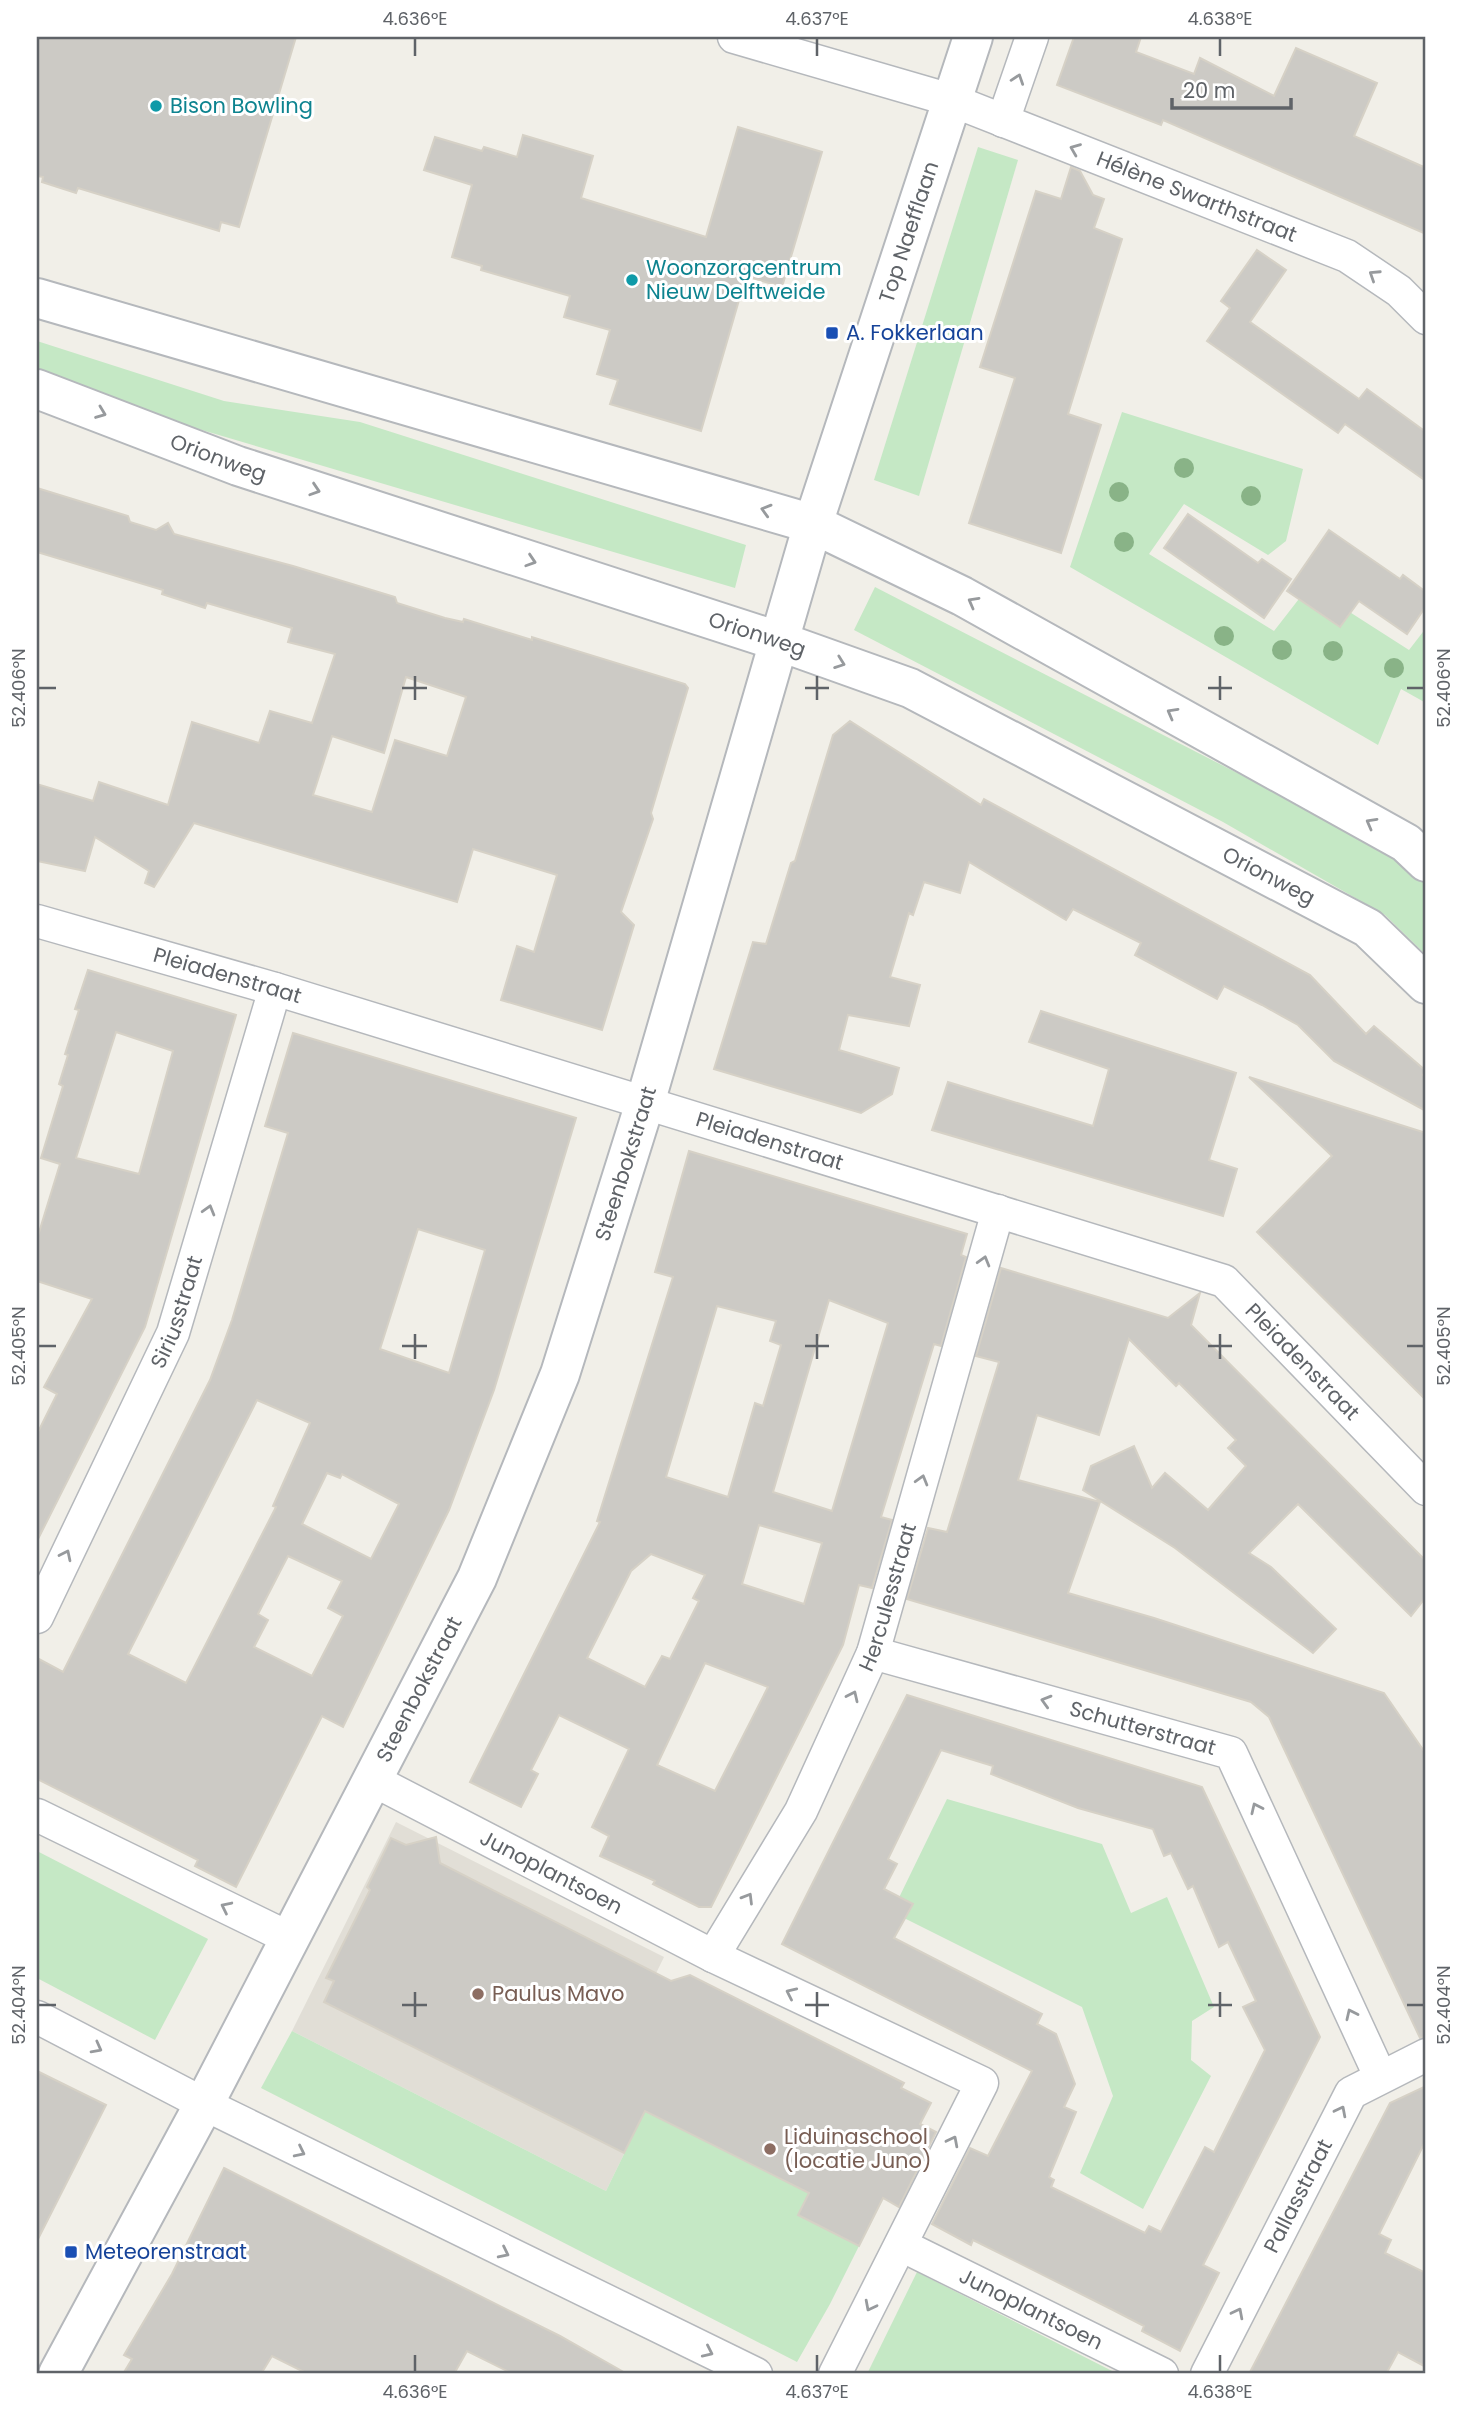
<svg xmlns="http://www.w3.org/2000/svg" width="1463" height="2411" font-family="Poppins,sans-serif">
	<rect width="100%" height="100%" fill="#f1efe8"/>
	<polygon fill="#e1ded6" points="396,1822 664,1957 599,2090 645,2111 606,2191 292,2031"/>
	<g fill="#c5e8c5">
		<polygon points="978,147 1018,160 919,496 874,480"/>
		<polygon points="37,341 224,401 360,422 746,545 735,588 141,412 37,377"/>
		<polygon points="1122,412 1303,469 1286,541 1268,555 1184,504 1149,554 1274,631 1309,586 1409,650 1426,628 1426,703 1401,689 1378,745 1070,567"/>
		<polygon points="875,587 1397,855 1426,879 1426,955 1385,915 1223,822 854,630"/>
		<polygon points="947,1799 1102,1844 1131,1913 1167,1897 1214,2007 1192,2021 1191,2060 1211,2076 1143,2209 1080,2173 1113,2096 1082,2007 892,1912"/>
		<polygon points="37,1851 208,1939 155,2040 37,1978"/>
		<polygon points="292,2031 606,2191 645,2111 809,2193 799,2215 859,2246 830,2304 797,2362 261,2088"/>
		<polygon points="917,2272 1118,2374 867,2374"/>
	</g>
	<g fill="#cccac5" stroke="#d6d1c6" stroke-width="2" fill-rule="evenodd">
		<polygon points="37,37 296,37 239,227 221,222 219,231 78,188 76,193 42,182 43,177 37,176"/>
		<polygon points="1074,37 1141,37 1136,52 1194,74 1200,58 1274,96 1296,48 1377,83 1354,136 1426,168 1426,234 1163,120 1161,125 1057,85"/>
		<polygon points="738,127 822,152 782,287 746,276 701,431 610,404 618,380 597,374 610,330 564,317 570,296 481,270 482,266 452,257 472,185 424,170 435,137 482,151 484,147 517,157 523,135 593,156 581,198 706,237"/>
		<polygon points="1071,167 1080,171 1093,195 1104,199 1094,228 1122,239 1068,414 1101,425 1061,553 969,523 1015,378 980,367 1036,191 1061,199"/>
		<polygon points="1257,250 1286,270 1250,322 1359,399 1367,389 1426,432 1426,481 1345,424 1338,433 1207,341 1230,308 1221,301"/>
		<path d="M37,488L128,516L130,522L156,530L168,523L174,534L293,566L395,597L397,603L445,618L463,622L464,619L532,640V637L685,684L688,688L651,813L653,819L621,912L634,925L602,1030L501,1000L517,946L534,952L557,875L473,849L457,902L194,823L154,887L145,883L149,871L95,837L85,871L37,861V784L93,801L99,782L168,805L192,722L259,743L270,711L312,723L335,654L288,642L292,628L207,603L205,608L162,594L163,590L37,552ZM406,677L466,697L447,756L395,740L372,812L313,795L332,736L384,753Z"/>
		<polygon points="1188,514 1258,563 1262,559 1291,579 1264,618 1164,548"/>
		<polygon points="1329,530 1400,579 1403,575 1426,592 1426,606 1407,634 1359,601 1340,627 1287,591"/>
		<polygon points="850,721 981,805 984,799 1310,975 1366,1034 1374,1026 1426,1071 1423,1075 1426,1078 1426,1111 1334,1061 1298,1025 1262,1005 1224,986 1217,999 1135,955 1141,943 1073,909 1066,920 969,862 960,893 924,882 913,915 909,913 890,977 920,985 909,1026 848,1015 839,1050 899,1068 892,1094 861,1113 714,1069 753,942 766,944 791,863 795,861 833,735"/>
		<path d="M88,970L236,1015L145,1327L37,1541V1434L57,1394L44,1387L92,1299L37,1281V1239L60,1164L41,1158L63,1086L59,1084L68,1055L65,1054L79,1010L75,1009ZM116,1032L173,1051L139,1174L76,1158Z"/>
		<polygon points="1041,1011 1236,1073 1209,1160 1237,1169 1223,1216 932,1130 948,1082 1093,1126 1109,1069 1029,1042"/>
		<path d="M293,1033L576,1118L494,1390L449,1510L343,1727L322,1716L236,1887L195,1866L198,1860L37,1779V1658L63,1672L210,1380L232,1320L288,1133L265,1126ZM418,1229L485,1250L449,1373L380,1349ZM257,1400L310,1423L273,1506L276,1507L186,1683L128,1654ZM327,1473L340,1478L342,1474L399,1504L371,1559L302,1524ZM288,1556L342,1581L328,1608L343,1616L312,1676L254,1647L268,1620L258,1614Z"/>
		<polygon points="1249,1077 1426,1133 1426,1400 1257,1232 1332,1156"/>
		<path d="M689,1151L967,1234L961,1255L966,1257L941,1346L934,1344L881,1517L892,1520L872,1588L859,1585L843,1645L711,1907H699L653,1884L655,1881L600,1856L609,1836L592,1827L629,1749L559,1715L531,1770L538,1774L521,1807L470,1782L600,1522L597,1521L673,1277L655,1272ZM829,1300L888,1323L832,1511L773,1492ZM717,1306L776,1321L770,1341L781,1345L763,1406L755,1403L728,1497L666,1477ZM759,1525L822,1543L804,1604L742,1584ZM651,1554L705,1575L693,1598L699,1601L670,1659L662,1656L645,1687L587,1658L631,1571ZM705,1663L768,1687L715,1791L657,1765Z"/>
		<polygon points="1001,1268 1168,1318 1200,1293 1191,1325 1426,1561 1426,1597 1411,1616 1298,1504 1249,1553 1271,1567 1336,1629 1313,1653 1175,1548 1083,1490 1091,1466 1134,1446 1152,1488 1165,1473 1208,1510 1246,1466 1228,1448 1236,1440 1179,1383 1176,1386 1129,1339 1099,1435 1037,1415 1018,1480 1100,1502 1068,1593 1154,1618 1384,1693 1426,1754 1426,2037 1420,2038 1269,1717 1251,1702 907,1599 928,1528 947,1532 999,1362 976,1356"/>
		<path d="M907,1695L1202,1787L1320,2037L1203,2265L1219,2273L1180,2351L1142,2331L1144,2326L1111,2309L973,2240L971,2245L932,2224L970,2148L988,2156L1032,2071L782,1944ZM941,1750L993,1766L991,1774L1078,1808L1153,1829L1164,1856L1171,1853L1188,1889L1193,1886L1219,1947L1228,1942L1256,2001L1243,2007L1265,2050L1214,2152L1205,2147L1161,2232L1149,2226L1145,2233L1051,2187L1054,2180L1049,2177L1076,2112L1064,2107L1075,2084L1056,2034L1037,2024L1042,2014L894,1938L913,1904L884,1889L897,1864L888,1859Z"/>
		<polygon points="436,1837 440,1863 671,1981 690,1975 904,2083 901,2088 931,2103 920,2124 936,2132 899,2207 883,2198 859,2246 798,2215 809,2193 645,2111 624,2153 324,2002 334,1981 326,1978 370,1890 367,1887 391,1838 406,1845"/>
		<polygon points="37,2071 106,2105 37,2241"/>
		<polygon points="1426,2086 1426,2140 1379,2234 1391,2240 1385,2253 1426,2273 1426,2367 1398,2352 1386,2374 1249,2374 1390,2103"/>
		<polygon points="224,2168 560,2336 627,2374 513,2374 467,2351 454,2374 308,2374 272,2356 261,2374 123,2374 132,2359 124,2355 172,2274"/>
	</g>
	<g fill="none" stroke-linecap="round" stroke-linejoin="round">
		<g stroke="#b5b8bc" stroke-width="35">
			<g id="minor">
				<path id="s1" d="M734,37L951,100L1347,256L1399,291L1426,318"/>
				<polyline points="1003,121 1032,37"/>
				<path id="s2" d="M37,921L275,989L1224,1281L1426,1489"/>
				<path id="s3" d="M37,1617L173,1333L275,989"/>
				<path id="s4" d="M873,1653L1231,1753L1380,2076"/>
				<path id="s5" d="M371,1779L713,1956L982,2083L835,2374"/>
				<polyline points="37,1815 287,1937"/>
				<path id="s6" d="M713,1956L801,1811L873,1653L998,1211"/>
				<polyline points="37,2017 204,2104 756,2374"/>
				<path id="s7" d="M901,2245L1162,2374"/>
				<path id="s8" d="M1207,2374L1351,2093L1426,2055"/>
			</g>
		</g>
		<g stroke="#b5b8bc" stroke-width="42">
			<g id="tertiary">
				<polyline points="37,298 813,524 962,596 1406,843 1426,862"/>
				<path id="s9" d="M37,389L238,466L781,642L910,688L1368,928L1426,984"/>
				<path id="s10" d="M58,2374L204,2104L477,1578L560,1374L645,1103L813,524L973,37"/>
			</g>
		</g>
		<use href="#minor" stroke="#fff" stroke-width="32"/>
		<use href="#tertiary" stroke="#fff" stroke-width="38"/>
	</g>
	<g fill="#89b387">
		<circle cx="1184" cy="468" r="10"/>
		<circle cx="1119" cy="492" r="10"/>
		<circle cx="1251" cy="496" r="10"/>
		<circle cx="1124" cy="542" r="10"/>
		<circle cx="1224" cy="636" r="10"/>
		<circle cx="1282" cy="650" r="10"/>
		<circle cx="1333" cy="651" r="10"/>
		<circle cx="1394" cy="668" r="10"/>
	</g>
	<defs><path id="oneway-chevron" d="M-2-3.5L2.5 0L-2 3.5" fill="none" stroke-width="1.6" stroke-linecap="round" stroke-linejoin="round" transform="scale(1.75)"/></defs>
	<g stroke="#979a9d">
		<use href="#oneway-chevron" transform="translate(1018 79) rotate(-71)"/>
		<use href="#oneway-chevron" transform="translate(1075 149) rotate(-158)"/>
		<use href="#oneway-chevron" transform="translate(1374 275) rotate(-147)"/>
		<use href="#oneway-chevron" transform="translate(101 413) rotate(21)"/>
		<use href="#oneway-chevron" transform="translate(315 490) rotate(18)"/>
		<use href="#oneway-chevron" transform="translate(766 510) rotate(-164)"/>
		<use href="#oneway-chevron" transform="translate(531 561) rotate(18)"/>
		<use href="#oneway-chevron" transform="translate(973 602) rotate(-151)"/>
		<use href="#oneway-chevron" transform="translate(840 663) rotate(20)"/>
		<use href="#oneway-chevron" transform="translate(1172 713) rotate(-151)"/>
		<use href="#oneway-chevron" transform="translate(1371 823) rotate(-151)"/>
		<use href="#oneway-chevron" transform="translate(209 1210) rotate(-74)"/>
		<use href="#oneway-chevron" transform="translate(984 1261) rotate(-74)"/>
		<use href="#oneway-chevron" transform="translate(922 1480) rotate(-74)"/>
		<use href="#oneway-chevron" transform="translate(66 1555) rotate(-64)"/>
		<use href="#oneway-chevron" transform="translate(853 1696) rotate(-65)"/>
		<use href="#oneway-chevron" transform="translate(1046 1701) rotate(-164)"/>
		<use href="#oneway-chevron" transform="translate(1256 1808) rotate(-115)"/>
		<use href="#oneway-chevron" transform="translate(748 1898) rotate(-59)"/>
		<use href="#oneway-chevron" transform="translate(226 1907) rotate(-154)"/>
		<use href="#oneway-chevron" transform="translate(791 1993) rotate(-155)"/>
		<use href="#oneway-chevron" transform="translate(1351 2014) rotate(-115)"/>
		<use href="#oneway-chevron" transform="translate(97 2048) rotate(28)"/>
		<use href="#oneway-chevron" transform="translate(1341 2111) rotate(-63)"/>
		<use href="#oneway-chevron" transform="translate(953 2141) rotate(-63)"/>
		<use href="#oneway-chevron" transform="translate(300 2152) rotate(26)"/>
		<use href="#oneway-chevron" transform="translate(504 2253) rotate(26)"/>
		<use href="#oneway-chevron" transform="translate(870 2306) rotate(117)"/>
		<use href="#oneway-chevron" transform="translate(1238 2313) rotate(-63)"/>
		<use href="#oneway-chevron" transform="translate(708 2352) rotate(25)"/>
	</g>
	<path fill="none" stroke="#5f6368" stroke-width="2.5" d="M415,38V56M817,38V56M1220,38V56M415,676V700M817,676V700M1220,676V700M38,688H56M402,688H427M805,688H829M1208,688H1232M1407,688H1424M415,1334V1359M817,1334V1359M1220,1334V1359M38,1346H56M402,1346H427M805,1346H829M1208,1346H1232M1407,1346H1424M415,1992V2017M817,1992V2017M1220,1992V2017M38,2005H56M402,2005H427M805,2005H829M1208,2005H1232M1407,2005H1424M415,2355V2372M817,2355V2372M1220,2355V2372"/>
	<g fill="#0f9aa8" stroke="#fff" stroke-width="2.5">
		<circle cx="156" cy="106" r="7"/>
		<circle cx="632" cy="280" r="7"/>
	</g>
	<g fill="#1a4fb4" stroke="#fff" stroke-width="2.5">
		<rect x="825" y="326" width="14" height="14" rx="3.5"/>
		<rect x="64" y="2245" width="14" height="14" rx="3.5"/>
	</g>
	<g fill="#8d6e63" stroke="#fff" stroke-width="2.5">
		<circle cx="478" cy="1994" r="7"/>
		<circle cx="770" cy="2149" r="7"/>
	</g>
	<g text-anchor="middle" stroke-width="6" stroke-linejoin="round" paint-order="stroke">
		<g font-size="21" fill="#0d838f" stroke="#fff" text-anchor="start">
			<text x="170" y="113">Bison Bowling</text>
			<text x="646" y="275">Woonzorgcentrum<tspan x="646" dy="24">Nieuw Delftweide</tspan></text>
		</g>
		<g font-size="21" fill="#5f6368" stroke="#fff">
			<text dy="7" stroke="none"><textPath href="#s1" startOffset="490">Hélène Swarthstraat</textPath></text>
			<text dy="7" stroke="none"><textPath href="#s10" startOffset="2314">Top Naefflaan</textPath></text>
			<text dy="7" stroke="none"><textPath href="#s9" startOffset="194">Orionweg</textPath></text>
			<text dy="7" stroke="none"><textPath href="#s9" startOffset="761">Orionweg</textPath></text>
			<text dy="7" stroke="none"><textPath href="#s9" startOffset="1328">Orionweg</textPath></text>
			<text dy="7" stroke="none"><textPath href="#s2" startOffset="198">Pleiadenstraat</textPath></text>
			<text dy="7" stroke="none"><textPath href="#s2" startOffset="765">Pleiadenstraat</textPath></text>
			<text dy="7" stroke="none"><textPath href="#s10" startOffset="1340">Steenbokstraat</textPath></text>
			<text dy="7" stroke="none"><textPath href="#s3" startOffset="336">Siriusstraat</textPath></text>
			<text dy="7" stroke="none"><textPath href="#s2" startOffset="1353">Pleiadenstraat</textPath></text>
			<text dy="7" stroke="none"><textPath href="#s6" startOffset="401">Herculesstraat</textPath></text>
			<text dy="7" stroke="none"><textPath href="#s10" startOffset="774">Steenbokstraat</textPath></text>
			<text dy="7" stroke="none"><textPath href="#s4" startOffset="280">Schutterstraat</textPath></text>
			<text dy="7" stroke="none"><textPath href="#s5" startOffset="203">Junoplantsoen</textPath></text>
			<text dy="7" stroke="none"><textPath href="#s8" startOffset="200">Pallasstraat</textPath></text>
			<text dy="7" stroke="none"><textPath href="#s7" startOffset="145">Junoplantsoen</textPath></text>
		</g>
		<g font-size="21" fill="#164399" stroke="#fff" text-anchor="start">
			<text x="846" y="340">A. Fokkerlaan</text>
			<text x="85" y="2259">Meteorenstraat</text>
		</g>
		<g font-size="21" fill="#785e54" stroke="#fff" text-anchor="start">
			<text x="492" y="2001">Paulus Mavo</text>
			<text x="784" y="2144">Liduinaschool<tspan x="784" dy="24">(locatie Juno)</tspan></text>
		</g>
	</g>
	<rect width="1463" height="2411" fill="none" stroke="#ffffff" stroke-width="77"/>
	<path d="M1172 98v10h119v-10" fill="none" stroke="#5f6368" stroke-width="3.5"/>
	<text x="1183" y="98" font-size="21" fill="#5f6368" stroke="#ffffff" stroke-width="5" paint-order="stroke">20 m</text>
	<rect x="38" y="38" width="1386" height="2334" fill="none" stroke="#5f6368" stroke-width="2.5"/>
	<g font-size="18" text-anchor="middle" fill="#5f6368">
		<text x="415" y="25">4.636°E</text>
		<text x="817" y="25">4.637°E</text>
		<text x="1220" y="25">4.638°E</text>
		<text transform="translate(19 688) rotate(-90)" y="6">52.406°N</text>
		<text transform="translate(1444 688) rotate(-90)" y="6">52.406°N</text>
		<text transform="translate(19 1346) rotate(-90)" y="6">52.405°N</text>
		<text transform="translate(1444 1346) rotate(-90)" y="6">52.405°N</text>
		<text transform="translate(19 2005) rotate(-90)" y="6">52.404°N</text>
		<text transform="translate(1444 2005) rotate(-90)" y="6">52.404°N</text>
		<text x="415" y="2398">4.636°E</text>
		<text x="817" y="2398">4.637°E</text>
		<text x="1220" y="2398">4.638°E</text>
	</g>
</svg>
